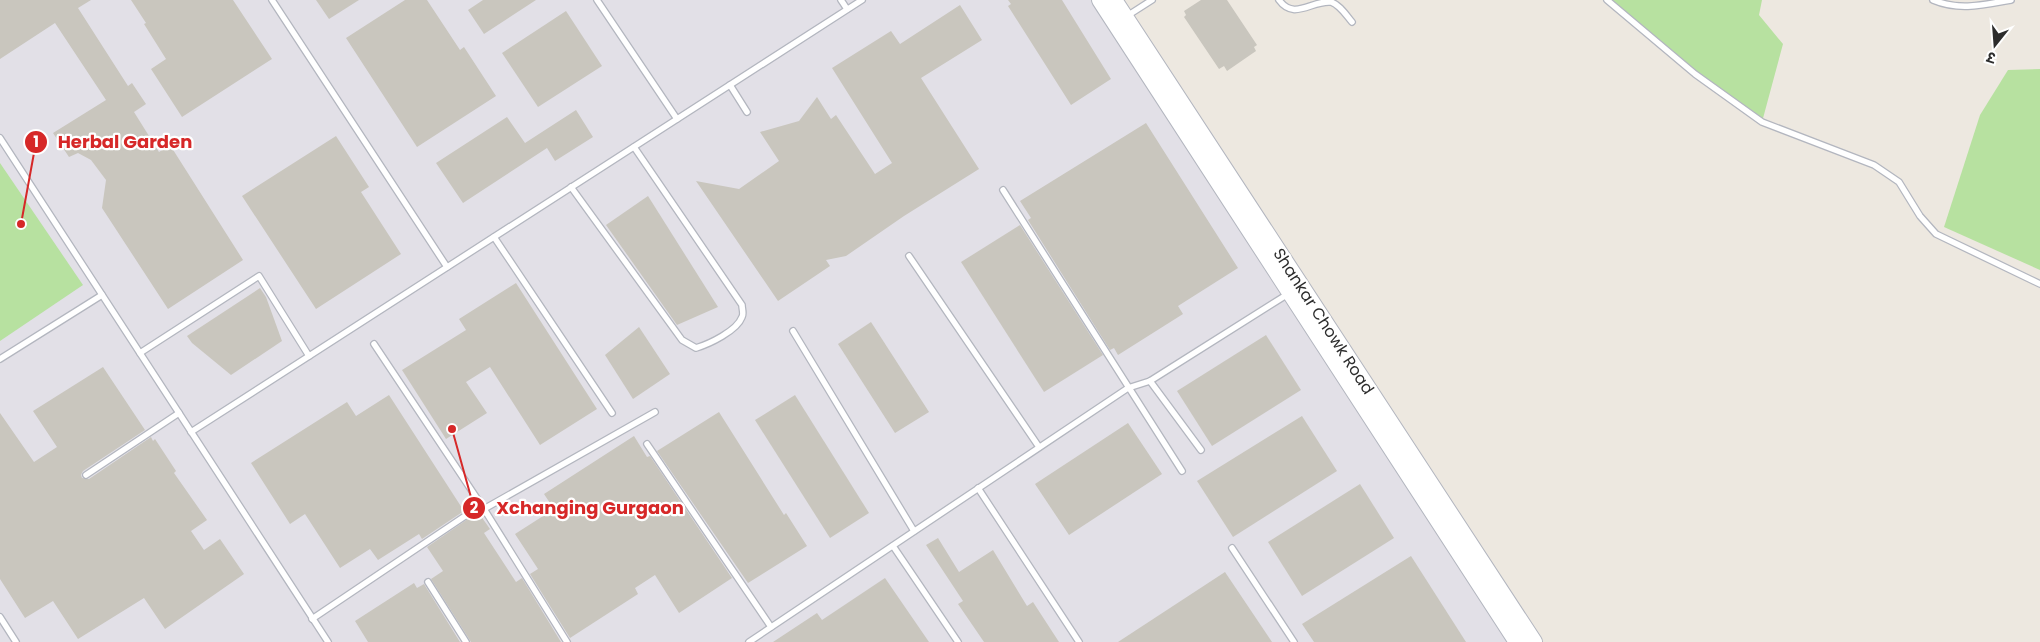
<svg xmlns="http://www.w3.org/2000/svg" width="2040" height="642" font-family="Poppins,'Noto Sans Devanagari',sans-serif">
	<rect width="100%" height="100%" fill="#ede8e0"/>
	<polygon fill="#e2e0e7" points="0,0 1095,0 1515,642 0,642"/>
	<g fill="#b7e1a0">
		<polygon points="1607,0 1762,0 1759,15 1783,44 1762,122 1695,74"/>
		<polygon points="2040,69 2040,270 1944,227 1980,115 2008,70"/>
		<polygon points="0,163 83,285 0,341"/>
	</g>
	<g fill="#c9c6be">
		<polygon points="0,0 91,0 78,8 128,86 132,83 146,104 134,112 159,152 170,145 243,260 168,309 102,208 106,180 91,160 78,153 69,157 53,133 106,100 55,23 0,59"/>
		<polygon points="131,0 233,0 272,59 182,117 151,69 166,59 144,24 146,23"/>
		<polygon points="316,0 359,0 329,19"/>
		<polygon points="405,0 427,0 460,50 464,47 496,96 417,147 346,38"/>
		<polygon points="483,0 536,0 484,34 468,10"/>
		<polygon points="1008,0 1062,0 1111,79 1071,105 1008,6 1011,4"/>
		<polygon points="1201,0 1227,0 1257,45 1254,47 1256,51 1227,71 1224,66 1219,69 1184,17 1186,15 1184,11"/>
		<polygon points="960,5 982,40 921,78 979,169 904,216 846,256 826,260 830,266 778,301 696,181 739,189 779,161 760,132 799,121 817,97 831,119 836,115 875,174 892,163 832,68 891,31 900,44"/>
		<polygon points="566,11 602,66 538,107 502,53"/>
		<polygon points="576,110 593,137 555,161 547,148 463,203 436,163 507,117 525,143"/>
		<polygon points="1146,123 1238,268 1178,306 1183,314 1118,355 1114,348 1110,350 1028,220 1031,218 1020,201"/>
		<polygon points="336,136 369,187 361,192 401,254 316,309 242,196"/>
		<polygon points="648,196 718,307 677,325 606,225"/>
		<polygon points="1020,225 1103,355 1044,392 961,262"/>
		<polygon points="516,283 597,409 540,445 490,367 466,382 487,413 446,439 402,370 466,330 459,319"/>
		<polygon points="260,288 266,297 282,341 231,375 192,343 187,336"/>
		<polygon points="871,322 929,412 895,433 838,344"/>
		<polygon points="639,327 670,374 633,399 605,355"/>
		<polygon points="1266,335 1301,390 1212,446 1177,391"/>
		<polygon points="103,367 145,430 83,471 81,475 82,478 89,479 151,437 153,441 155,439 176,471 174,473 207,520 191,531 204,550 220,539 244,574 165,629 144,598 78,639 53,601 25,618 0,579 0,413 34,462 57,447 33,411"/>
		<polygon points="389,395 464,511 422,539 419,534 378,560 370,549 340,568 305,514 290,524 251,463 347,402 356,416"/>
		<polygon points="795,395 869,513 830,538 755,420"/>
		<polygon points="719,412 784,515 786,513 807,546 748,583 657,451"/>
		<polygon points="1302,416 1337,471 1233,537 1197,481"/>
		<polygon points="1128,423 1162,474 1069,535 1035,484"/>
		<polygon points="634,436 647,457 650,456 732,578 679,613 655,575 635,588 638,594 570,638 530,574 538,569 515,534 554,509 544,494"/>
		<polygon points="1360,484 1394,538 1302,596 1268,542"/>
		<polygon points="478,512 490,529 484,533 516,582 522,578 561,642 471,642 431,579 443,571 427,547"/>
		<polygon points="938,538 959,572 993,550 1027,606 1033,602 1059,642 984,642 958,604 963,601 926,545"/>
		<polygon points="1411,556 1466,642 1314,642 1302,624"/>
		<polygon points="1225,572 1272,642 1118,642"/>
		<polygon points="885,578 929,642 773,642 817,613 822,620"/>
		<polygon points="414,583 417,588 424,584 460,642 368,642 355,621"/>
	</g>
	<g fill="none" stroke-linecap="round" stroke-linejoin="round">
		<g stroke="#b3b6bf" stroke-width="8">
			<g id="service">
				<polyline points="272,0 447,267"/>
				<polyline points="597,0 677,119"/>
				<polyline points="841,0 847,9"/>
				<path d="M1279,0C1294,21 1312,0 1331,2C1340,5 1346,15 1352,22"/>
				<polyline points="1607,0 1695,74 1762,122 1874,165 1899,182 1920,216 1936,234 2040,284"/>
				<path d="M1933,0C1959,11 1983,5 2011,0"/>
				<polyline points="1127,16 1152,0"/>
				<polyline points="730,85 747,112"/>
				<polyline points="0,138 328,642"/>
				<path d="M571,187L682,340L696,348C709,344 737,331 742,317C744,314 742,309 742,305L634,147"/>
				<polyline points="1003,190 1182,471"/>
				<polyline points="494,237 612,413"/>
				<polyline points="909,256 1039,447"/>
				<polyline points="793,331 914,531"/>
				<polyline points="374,344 484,509 567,642"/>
				<polyline points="140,353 259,276 309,356"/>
				<polyline points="0,359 102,295"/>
				<polyline points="1150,381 1201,450"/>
				<polyline points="191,432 862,0"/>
				<polyline points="647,444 771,627"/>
				<polyline points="86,475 179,413"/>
				<polyline points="978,488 1079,642"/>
				<polyline points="484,509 655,412"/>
				<polyline points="893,546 958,642"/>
				<polyline points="1232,548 1294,642"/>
				<polyline points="428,582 466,642"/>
				<polyline points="0,617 16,642"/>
				<polyline points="312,619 471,512"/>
				<polyline points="749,642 1128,388 1150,381 1288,294"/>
			</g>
		</g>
		<g stroke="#b3b6bf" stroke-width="18">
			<g id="secondary">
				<polyline points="1100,0 1517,642"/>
				<polyline points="1114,0 1534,642"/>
			</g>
		</g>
		<use href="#service" stroke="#fff" stroke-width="5.5"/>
		<use href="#secondary" stroke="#fff" stroke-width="16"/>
	</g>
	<g text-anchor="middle" stroke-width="4.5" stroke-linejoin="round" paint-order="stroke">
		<g font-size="16" fill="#2d2d2d" stroke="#fff">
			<text transform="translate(1324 321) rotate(57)" y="6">Shankar Chowk Road</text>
		</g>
	</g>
	<path fill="none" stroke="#d62828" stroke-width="2" d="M21 224L36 142M452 429L474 508"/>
	<g fill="#d62828" stroke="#fff" stroke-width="2">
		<circle cx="21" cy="224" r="5"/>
		<circle cx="452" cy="429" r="5"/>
		<circle cx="36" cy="142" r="12"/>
		<circle cx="474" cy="508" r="12"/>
	</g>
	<g font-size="15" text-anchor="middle" font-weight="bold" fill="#fff">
		<text x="36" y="147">1</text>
		<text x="474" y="513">2</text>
	</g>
	<g font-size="18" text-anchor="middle" font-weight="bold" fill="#d62828" stroke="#fff" stroke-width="4.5" stroke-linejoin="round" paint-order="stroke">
		<text x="125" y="148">Herbal Garden</text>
		<text x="590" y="514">Xchanging Gurgaon</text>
	</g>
	<g transform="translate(1995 45) rotate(197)" stroke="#ffffff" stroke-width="4" paint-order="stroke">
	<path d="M0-4L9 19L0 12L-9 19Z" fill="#2d2d2d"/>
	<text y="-8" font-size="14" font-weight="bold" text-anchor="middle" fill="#2d2d2d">उ</text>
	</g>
</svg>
